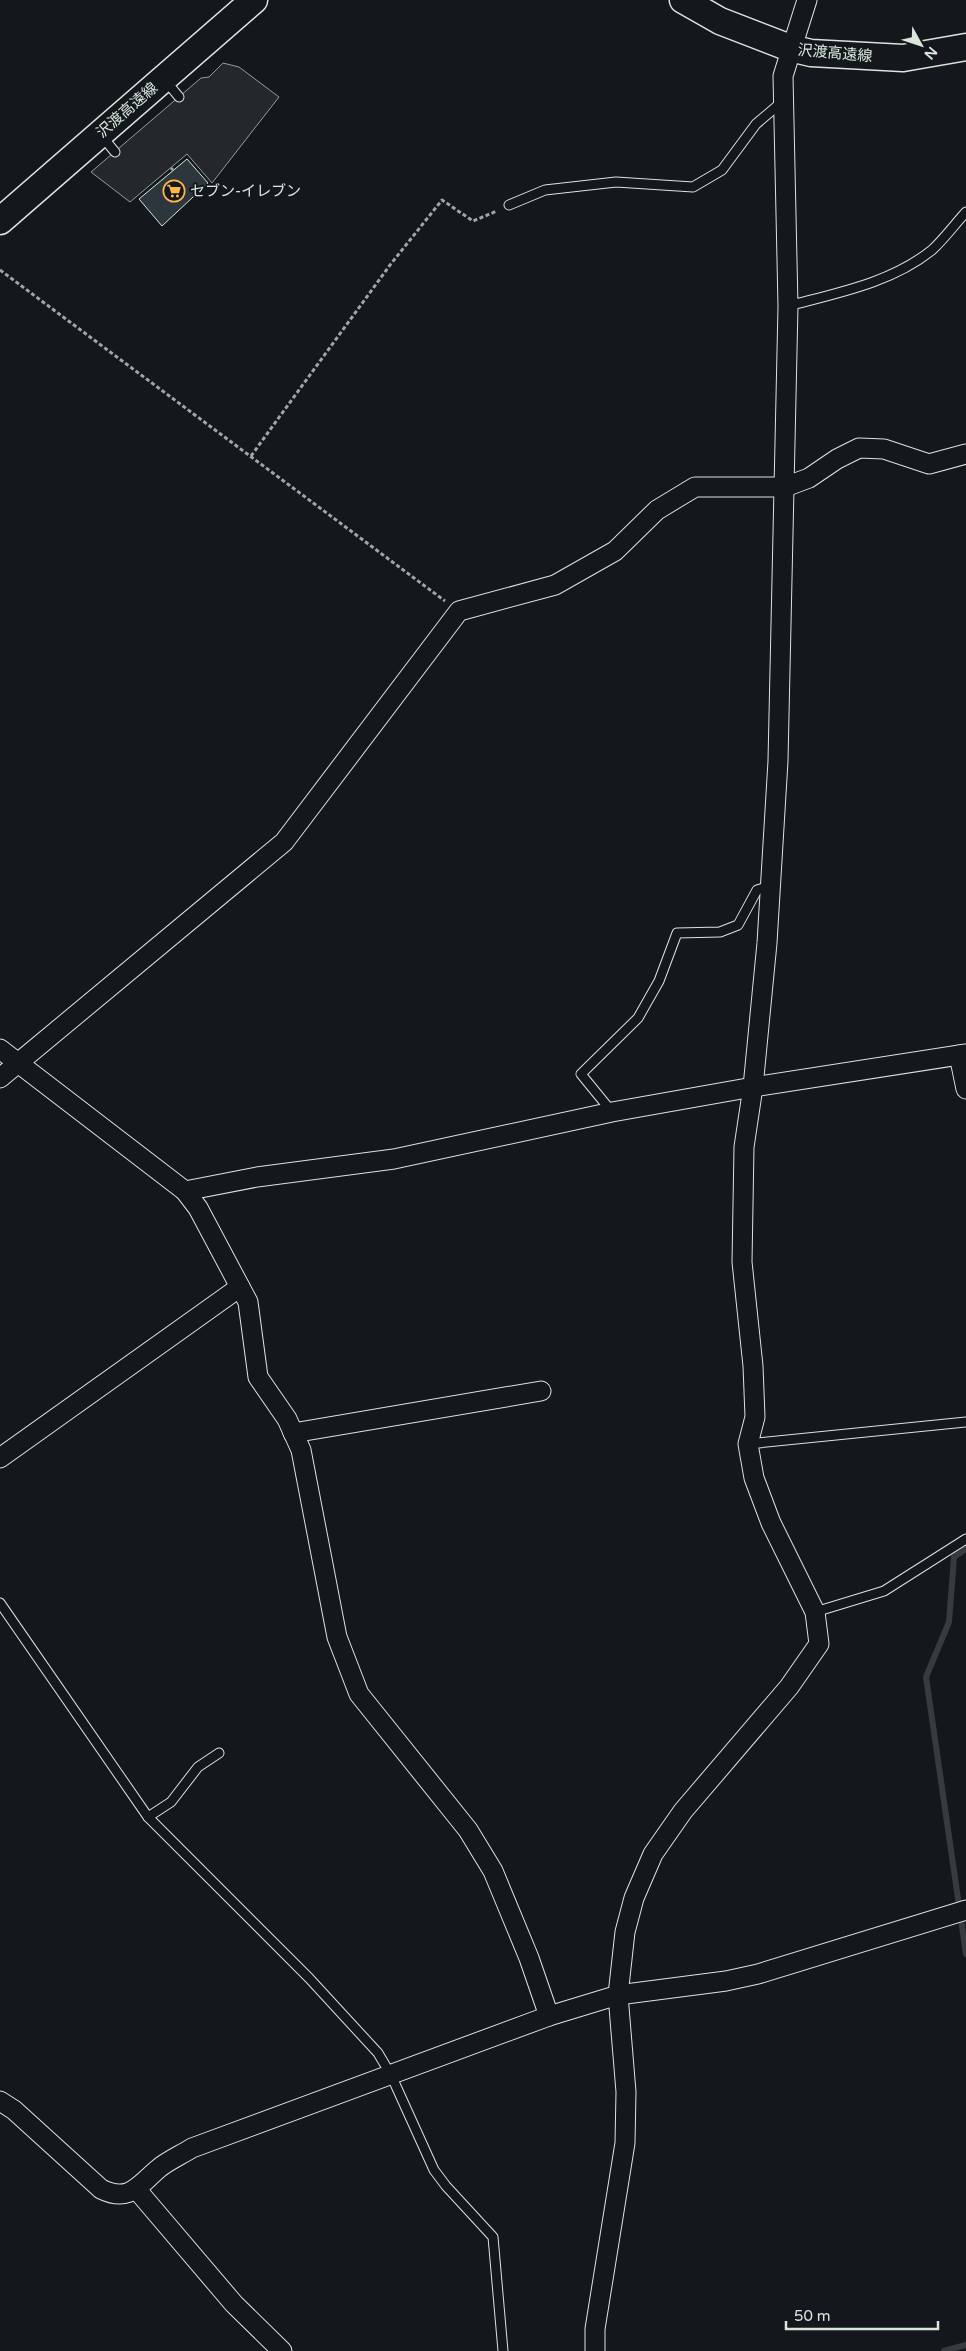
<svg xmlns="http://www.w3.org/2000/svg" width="966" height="2351" font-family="'Varela Round','Noto Sans JP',sans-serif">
	<rect width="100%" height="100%" fill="#14181c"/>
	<polygon fill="#24282b" stroke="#939e99" points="223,63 239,67 279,97 212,183 187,154 130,202 91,172 201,78 209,77"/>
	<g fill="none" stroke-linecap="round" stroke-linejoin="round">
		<g stroke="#363b3e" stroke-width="6">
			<polyline points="966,1549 954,1557 949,1622 926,1677 966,1954"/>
			<polyline points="944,2351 966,2345"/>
		</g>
	</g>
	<polygon fill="#2c363c" stroke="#d8e6dc" points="187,159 208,183 162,226 139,199"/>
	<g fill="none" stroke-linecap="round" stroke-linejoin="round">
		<g stroke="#d8e6dc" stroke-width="11">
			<g id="lane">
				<polyline points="165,80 179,97"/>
				<polyline points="101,135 115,152"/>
				<polyline points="509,205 545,190 616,182 693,187 722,170 756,124 783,101"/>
				<path d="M788,306C837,293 891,283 932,250C944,239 955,224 966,212"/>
				<polyline points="612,1112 581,1074 638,1018 659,981 677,933 720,932 738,925 757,890 770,886"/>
				<polyline points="748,1444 966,1422"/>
				<polyline points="0,1603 148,1817 309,1978 378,2053 391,2075 434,2170 446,2186 493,2237 503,2351"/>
				<polyline points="815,1612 884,1591 966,1539"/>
				<polyline points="148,1817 171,1802 198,1767 219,1753"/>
			</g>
		</g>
		<g stroke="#d8e6dc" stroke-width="21">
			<g id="street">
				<polyline points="0,1049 185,1191 198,1208 248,1302 258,1377 287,1419 301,1450 337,1637 359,1694 468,1830 493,1871 529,1958 549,2016"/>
				<polyline points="959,1055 966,1089"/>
				<polyline points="0,1078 284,842 459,611 555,585 615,551 657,510 695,487 785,487 809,478 837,459 859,448 884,449 929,464 966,454"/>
				<polyline points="185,1191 257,1177 394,1159 612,1112 753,1087 966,1054"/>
				<polyline points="293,1433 541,1391"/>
				<polyline points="0,1458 240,1287"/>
				<path d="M0,2101L14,2110L101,2189C129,2203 138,2186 158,2169C167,2161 181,2155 192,2148L549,2016L618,1995L726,1981L758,1974L966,1910"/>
				<polyline points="137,2190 234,2304 282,2351"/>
				<polyline points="595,2351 595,2329 625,2143 626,2092 618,1995 625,1932 634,1898 653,1854 683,1811 789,1687 819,1644 815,1612 771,1523 754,1478 748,1444 755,1417 753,1366 742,1262 744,1147 753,1087 767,943 778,761 788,306 783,76 807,0"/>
			</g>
		</g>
		<g stroke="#d8e6dc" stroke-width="29">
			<g id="secondary">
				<polyline points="683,0 720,21 790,48 811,53 903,58 966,47"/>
				<polyline points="0,221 254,0"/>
			</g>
		</g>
		<g stroke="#9da8a2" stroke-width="3" stroke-dasharray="4 2.5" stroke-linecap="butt">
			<polyline points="171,168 173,170"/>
			<polyline points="0,270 445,601"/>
			<polyline points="251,456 390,265 442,200 473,221 497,211"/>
		</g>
		<use href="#lane" stroke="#14181c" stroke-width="9"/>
		<use href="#street" stroke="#14181c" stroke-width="19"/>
		<use href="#secondary" stroke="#14181c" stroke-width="26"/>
	</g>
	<defs>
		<g id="supermarket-ring" transform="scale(1.125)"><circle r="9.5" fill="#14181c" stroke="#ffb74d" stroke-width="1.5"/><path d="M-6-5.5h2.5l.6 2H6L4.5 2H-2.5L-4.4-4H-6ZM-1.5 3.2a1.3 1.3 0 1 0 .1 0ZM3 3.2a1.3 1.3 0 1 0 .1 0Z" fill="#ffb74d"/></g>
	</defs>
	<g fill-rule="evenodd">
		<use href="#supermarket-ring" x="174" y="191"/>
	</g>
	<g text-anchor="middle" stroke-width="4" stroke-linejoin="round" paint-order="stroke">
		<g font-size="15" fill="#d8e6dc" stroke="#14181c">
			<text transform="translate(835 53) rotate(5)" y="5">沢渡高遠線</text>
			<text transform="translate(127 110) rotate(-41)" y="5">沢渡高遠線</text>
		</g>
		<g font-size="15" fill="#d8e6dc" stroke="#14181c" text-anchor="start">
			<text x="190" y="196">セブン-イレブン</text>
		</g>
	</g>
	<g transform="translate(921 45) rotate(130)" stroke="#14181c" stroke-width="4" paint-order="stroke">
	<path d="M0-4L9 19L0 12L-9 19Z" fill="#d8e6dc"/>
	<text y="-8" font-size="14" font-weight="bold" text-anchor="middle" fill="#d8e6dc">N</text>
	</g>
	<path d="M786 2321v8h152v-8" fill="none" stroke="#d8e6dc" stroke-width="2.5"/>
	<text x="794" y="2321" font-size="15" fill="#d8e6dc" stroke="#14181c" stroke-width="4" paint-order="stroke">50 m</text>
</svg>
